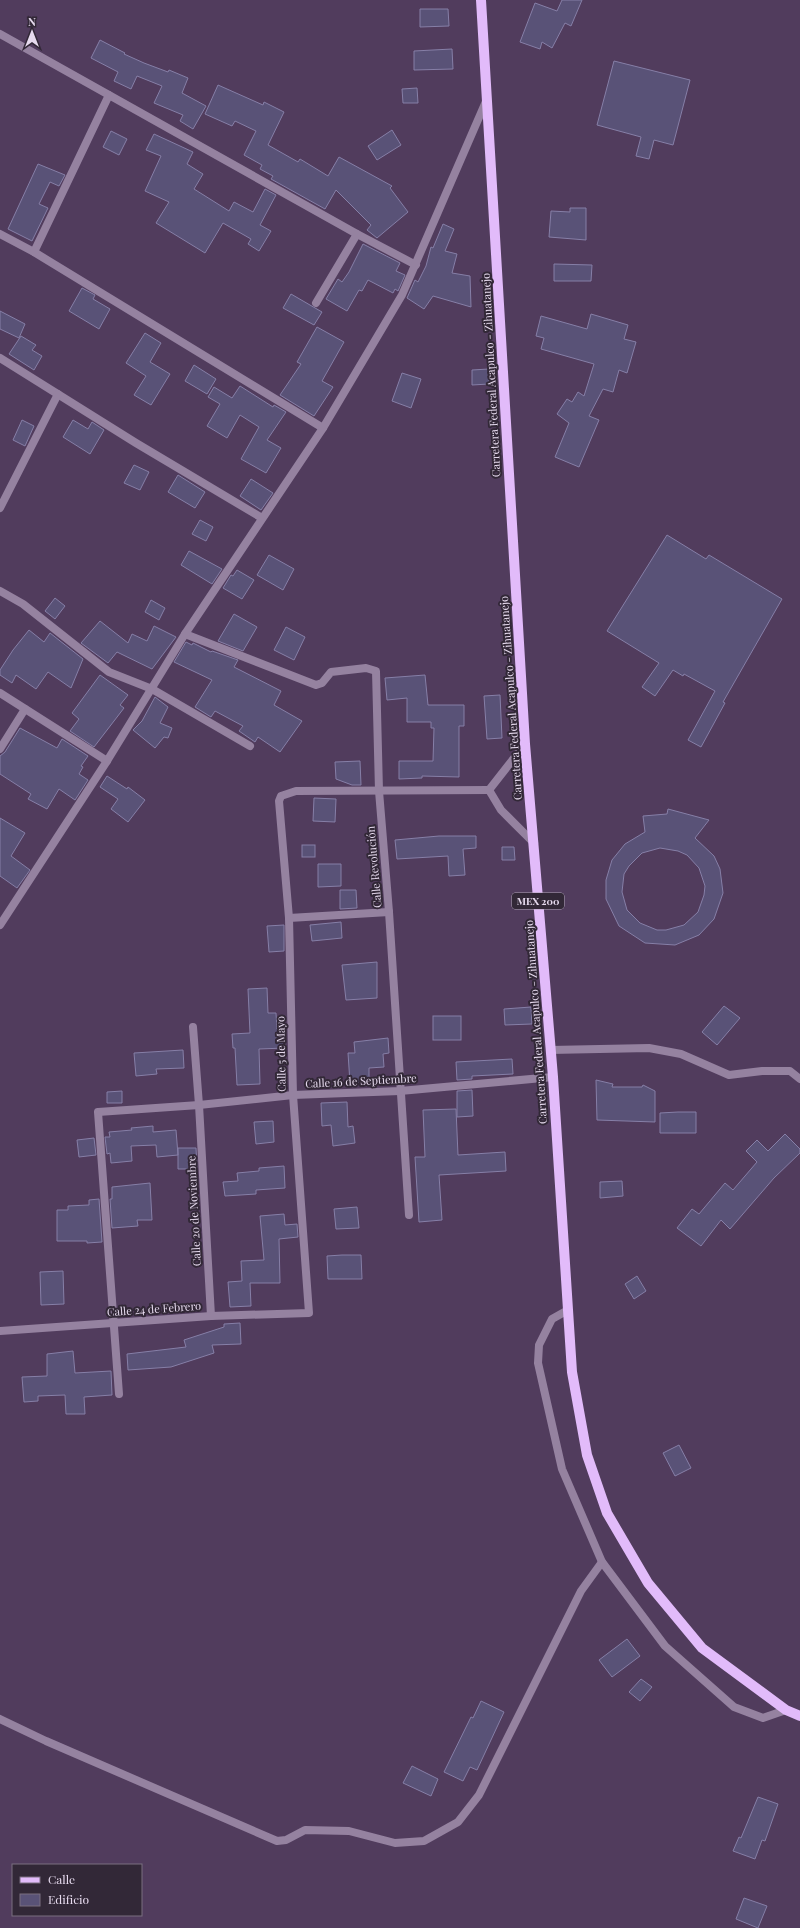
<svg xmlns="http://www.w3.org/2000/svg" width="800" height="1928" font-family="'Playfair Display',serif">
	<rect width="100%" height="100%" fill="#513c5d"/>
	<g fill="#595277" stroke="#867fa7" fill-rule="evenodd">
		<polygon points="562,0 582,0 571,26 565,23 552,48 542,42 540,49 520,42 535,3 557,11"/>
		<polygon points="420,9 448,9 449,26 420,27"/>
		<polygon points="100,40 125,53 124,54 144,63 168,72 169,70 188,78 182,93 206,106 193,129 180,121 183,115 154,103 162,86 137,76 131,89 114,81 118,72 91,58"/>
		<polygon points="452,49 453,69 414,70 414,51"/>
		<polygon points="614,61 690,80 673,145 654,140 649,159 636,156 641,137 597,125"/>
		<polygon points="218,85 263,105 264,102 284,112 268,145 298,162 300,159 328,176 339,157 392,186 390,188 408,212 377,238 367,230 371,225 336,190 325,209 271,179 273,176 260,169 262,165 244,155 256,131 235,121 232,126 205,114"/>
		<polygon points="417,88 418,103 403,103 402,89"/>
		<polygon points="392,130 401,145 377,160 368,146"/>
		<polygon points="111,131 127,139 119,155 103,147"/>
		<polygon points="154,134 193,152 187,164 203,174 194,189 229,211 234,202 253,212 265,189 276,195 260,225 271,231 259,251 248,244 251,239 223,223 205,253 156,223 169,202 145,191 161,156 146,150"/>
		<polygon points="38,164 65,175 59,186 50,182 39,204 48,208 32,241 8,229"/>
		<polygon points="570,208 586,208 586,240 549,237 551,211 570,212"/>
		<polygon points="443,224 454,229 445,251 457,254 452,273 470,276 471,307 433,296 424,309 407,298 415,280 418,282 426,266 431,247 433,248"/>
		<polygon points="363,244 400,263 396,271 405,275 398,291 395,289 393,293 368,280 362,291 359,290 347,311 326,299 338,279 342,282 349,272"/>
		<polygon points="554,264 592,265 591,281 554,281"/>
		<polygon points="82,288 95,295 93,299 110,309 99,329 69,311"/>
		<polygon points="291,294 322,312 314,325 283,308"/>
		<polygon points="0,311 25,324 19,338 0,329"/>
		<polygon points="591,314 628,325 624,339 636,342 627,373 619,370 613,392 603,389 589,416 599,420 579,467 555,457 569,423 557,414 567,399 572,402 578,392 584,396 594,364 541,349 544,338 536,336 541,316 587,329"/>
		<polygon points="317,327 344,342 322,381 333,387 314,416 280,395 301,364 297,362"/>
		<polygon points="145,333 161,343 150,362 170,374 151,405 134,395 146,376 126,363"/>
		<polygon points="21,336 36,345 32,350 42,356 34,370 9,354"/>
		<polygon points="194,365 216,379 207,394 185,381"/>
		<polygon points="489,369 489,384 472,385 472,370"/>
		<polygon points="402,373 421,379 411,408 392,401"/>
		<polygon points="240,386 273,407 274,405 286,412 267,440 281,448 266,473 241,459 259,427 240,415 227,438 207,426 220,404 208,397 214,387 232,398"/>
		<polygon points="22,420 34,426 25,446 13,440"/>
		<polygon points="73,420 88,429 92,422 104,430 90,454 63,437"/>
		<polygon points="134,465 149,472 140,490 124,483"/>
		<polygon points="178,475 205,492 195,508 168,492"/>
		<polygon points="251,479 273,493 261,510 240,496"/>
		<polygon points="200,520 213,527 206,541 192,534"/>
		<polygon points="667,535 706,559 709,555 782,599 723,702 725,703 701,747 688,740 715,691 684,674 683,676 673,670 655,696 642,687 659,663 607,631"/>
		<polygon points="189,551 222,569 212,584 181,565"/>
		<polygon points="269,555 294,569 283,590 257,575"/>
		<polygon points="237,570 254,580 242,599 223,588 231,575 233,576"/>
		<polygon points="55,598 65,606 55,619 45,611"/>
		<polygon points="151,600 165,608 159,620 145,612"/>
		<polygon points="234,614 257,627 243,651 218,641"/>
		<polygon points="100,621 128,643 132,634 147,641 154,626 176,637 152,669 117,652 108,663 81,643"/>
		<polygon points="286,627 305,637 294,660 274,650"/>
		<polygon points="29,630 44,642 50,633 83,659 71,688 48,672 36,689 16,675 12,683 0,675 0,670 13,650"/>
		<polygon points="186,642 192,645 193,643 211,652 212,651 238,660 234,667 281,691 274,705 302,721 280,752 258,737 255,742 239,731 243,726 215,711 211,717 195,707 212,680 174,662"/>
		<polygon points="100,675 128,695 120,705 124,708 94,747 70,731 79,719 72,713"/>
		<polygon points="425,675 428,705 464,705 464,726 459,726 459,777 422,776 422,778 399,779 399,761 433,761 434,728 431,728 431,722 407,722 407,698 387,700 385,678"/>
		<polygon points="500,695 502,738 487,739 484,696"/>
		<polygon points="155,697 168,707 160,723 172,728 168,738 164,737 155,748 133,730 142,721"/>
		<polygon points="20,728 57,748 62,739 88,756 81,766 83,767 79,774 88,780 75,800 59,789 47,809 28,799 31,794 0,774 0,756 5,752"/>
		<polygon points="360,761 361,785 352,785 336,779 335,762"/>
		<polygon points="107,776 127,789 128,787 145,800 128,822 111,809 118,799 100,787"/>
		<polygon points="314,798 336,799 335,822 313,821"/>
		<path d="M668,809L709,820L695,838L714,856L720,869L723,893L714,919L699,935L675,945L645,943L619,926L606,899V880L612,860L625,844L645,832L643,816L667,814ZM660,848L678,851L687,855L699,868L705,886L704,895L698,912L684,925L666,930H657L640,923L627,910L622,892L624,874L629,866L642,853Z"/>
		<polygon points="0,818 25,833 11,856 30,870 17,888 0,876"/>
		<polygon points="439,836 476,836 476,848 463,849 465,875 449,876 448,856 397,859 395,840"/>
		<rect x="302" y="845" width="13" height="12"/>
		<polygon points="502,847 514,847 515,860 502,860"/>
		<polygon points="318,864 341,864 341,886 318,887"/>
		<polygon points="340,890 356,890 357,908 340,909"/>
		<polygon points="341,922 342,938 312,941 310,925"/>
		<polygon points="284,925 284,951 269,952 267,926"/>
		<polygon points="377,962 377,998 346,1000 342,965"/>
		<polygon points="267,988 268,1013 276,1013 277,1029 284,1029 285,1048 259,1049 260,1084 237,1085 235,1048 233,1048 232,1034 250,1033 248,989"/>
		<polygon points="724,1006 740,1018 717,1045 702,1032"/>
		<polygon points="531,1007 532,1024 505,1025 504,1009"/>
		<rect x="433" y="1016" width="28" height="24"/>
		<polygon points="388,1038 389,1053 383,1054 384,1067 369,1068 369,1082 350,1083 348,1053 355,1053 354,1042"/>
		<polygon points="183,1050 184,1068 156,1069 157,1074 136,1076 134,1053"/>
		<polygon points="512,1059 513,1074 472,1076 472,1079 457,1080 456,1062"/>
		<polygon points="596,1080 613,1084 612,1087 642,1087 643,1085 655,1091 655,1122 597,1120"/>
		<polygon points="472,1090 473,1116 457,1117 457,1091"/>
		<polygon points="122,1091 122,1103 107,1103 107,1092"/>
		<polygon points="347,1102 348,1127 353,1126 355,1143 333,1146 331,1125 322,1126 321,1103"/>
		<polygon points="456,1109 458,1155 505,1152 506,1171 439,1175 442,1220 419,1222 415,1157 425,1157 423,1110"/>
		<polygon points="678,1112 696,1112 696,1133 660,1133 660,1113"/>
		<polygon points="273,1121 274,1142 256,1144 254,1122"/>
		<polygon points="153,1126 153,1132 176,1130 178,1155 178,1148 196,1148 197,1169 178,1169 178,1155 157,1157 156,1145 131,1146 132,1161 111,1163 110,1153 107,1154 105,1137 110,1137 109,1132 132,1130 131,1128"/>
		<polygon points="785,1134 800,1149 800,1153 774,1178 730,1229 721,1220 701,1246 677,1228 692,1209 699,1214 725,1183 733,1190 757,1162 746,1151 757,1140 768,1151"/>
		<polygon points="94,1138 96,1155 79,1157 77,1140"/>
		<polygon points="284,1166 285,1188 256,1190 256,1194 225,1196 223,1182 238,1181 237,1173 259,1171 259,1168"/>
		<polygon points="622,1181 623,1196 600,1198 600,1182"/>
		<polygon points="150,1183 152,1220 137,1220 138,1226 112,1228 110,1199 112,1199 112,1187"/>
		<polygon points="99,1199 102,1242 87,1243 87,1241 57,1241 57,1210 68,1210 68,1206 89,1205 89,1200"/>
		<polygon points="357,1207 359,1228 336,1229 334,1209"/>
		<polygon points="284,1214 285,1225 297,1224 298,1237 279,1239 280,1283 250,1283 251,1306 230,1307 228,1282 242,1281 241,1261 264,1260 260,1216"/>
		<polygon points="342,1255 361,1255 362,1279 328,1279 327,1256"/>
		<polygon points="63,1271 64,1304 41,1305 40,1272"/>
		<polygon points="637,1276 646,1291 634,1299 625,1284"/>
		<polygon points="240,1323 241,1344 212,1345 214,1353 171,1367 128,1370 127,1354 186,1347 184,1340 224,1327 224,1324"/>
		<polygon points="73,1351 75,1373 111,1371 112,1395 84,1397 85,1414 66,1414 65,1395 38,1396 38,1401 24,1402 22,1377 47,1376 47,1354"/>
		<polygon points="679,1445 691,1468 675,1476 663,1453"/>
		<polygon points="627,1639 640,1656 612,1677 599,1660"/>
		<polygon points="641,1679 652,1687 640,1701 629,1692"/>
		<polygon points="481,1701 504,1712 477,1770 470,1767 463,1781 444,1772 471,1717 473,1718"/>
		<polygon points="412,1766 438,1779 431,1796 403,1783"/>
		<polygon points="758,1797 778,1804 765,1841 762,1840 755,1859 733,1851 739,1837 741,1838"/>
		<polygon points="744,1898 767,1906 758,1928 736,1919"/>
	</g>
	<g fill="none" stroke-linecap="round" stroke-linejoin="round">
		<polyline stroke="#9582a0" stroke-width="8" points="289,918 389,912"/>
		<g stroke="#9582a0" stroke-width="8">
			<polyline points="0,34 357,234 416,265"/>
			<polyline points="0,234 34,252 323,428"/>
			<polyline points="34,252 109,95"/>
			<polyline points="316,303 357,234"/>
			<polyline points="0,358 136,443 262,518"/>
			<polyline points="0,508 58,394"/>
			<polyline points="0,591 23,604 109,672 152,689 250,746"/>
			<polyline points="185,634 316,685 322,683 331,672 366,668 376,671 379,791 389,912 409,1215"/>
			<polyline points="0,693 107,761"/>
			<polyline points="0,749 25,709"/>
			<polyline points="489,790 501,810 534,843"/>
			<polyline points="489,790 525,744"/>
			<polyline points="0,925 107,761 185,634 323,428 402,295 487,99"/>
			<polyline points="193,1027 199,1105 211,1316"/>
			<polyline points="550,1050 649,1048 681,1054 729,1075 762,1071 790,1071 800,1079"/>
			<polyline points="568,1310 552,1319 539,1345 538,1363 562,1469 602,1562 665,1646 734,1707 763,1718 786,1710"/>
			<polyline points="0,1331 211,1316 309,1313 293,1095 289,918 279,801 281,796 296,791 489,790"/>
			<polyline points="119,1394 98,1112 199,1105 293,1095 400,1091 553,1077"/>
			<polyline points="0,1719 46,1741 277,1841 286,1840 305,1830 349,1831 395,1843 424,1841 458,1822 479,1795 581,1591 602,1562"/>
		</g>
		<polyline stroke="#e2bbfa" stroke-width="10" points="481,0 525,744 553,1077 572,1372 587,1455 607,1513 648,1583 702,1648 786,1710 800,1716"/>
	</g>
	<g text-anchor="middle" stroke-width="4" stroke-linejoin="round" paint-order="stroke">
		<rect fill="#322837" stroke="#b0a5b7" stroke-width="1" x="512" y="893" width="52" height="16" rx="3"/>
		<g font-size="10" font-weight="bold" fill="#e6daee">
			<text x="538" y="905">MEX 200</text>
		</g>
		<g font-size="11" fill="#e6daee" stroke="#322837">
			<text transform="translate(491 375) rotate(-93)" y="4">Carretera Federal Acapulco - Zihuatanejo</text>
			<text transform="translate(511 698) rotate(-94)" y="4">Carretera Federal Acapulco - Zihuatanejo</text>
			<text transform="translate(374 867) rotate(-95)" y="4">Calle Revolución</text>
			<text transform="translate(536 1022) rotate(-94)" y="4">Carretera Federal Acapulco - Zihuatanejo</text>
			<text transform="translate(281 1054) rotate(-91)" y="4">Calle 5 de Mayo</text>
			<text transform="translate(361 1081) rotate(-3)" y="4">Calle 16 de Septiembre</text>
			<text transform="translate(194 1211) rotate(-93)" y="4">Calle 20 de Noviembre</text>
			<text transform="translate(154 1309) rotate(-4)" y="4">Calle 24 de Febrero</text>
		</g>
	</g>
	<rect x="12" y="1864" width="130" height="52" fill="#322837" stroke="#7a6f80"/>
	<rect x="20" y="1877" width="20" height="6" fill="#e2bbfa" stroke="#7a6f80"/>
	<text x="48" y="1884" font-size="12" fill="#e6daee">Calle</text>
	<rect x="20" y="1894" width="20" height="12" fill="#595277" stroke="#7a6f80"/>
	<text x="48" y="1904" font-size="12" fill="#e6daee">Edificio</text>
	<g transform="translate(32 32)" stroke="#322837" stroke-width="3" paint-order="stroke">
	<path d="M0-3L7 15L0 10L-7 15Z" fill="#e6daee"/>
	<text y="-6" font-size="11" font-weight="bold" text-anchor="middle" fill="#e6daee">N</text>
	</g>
</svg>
